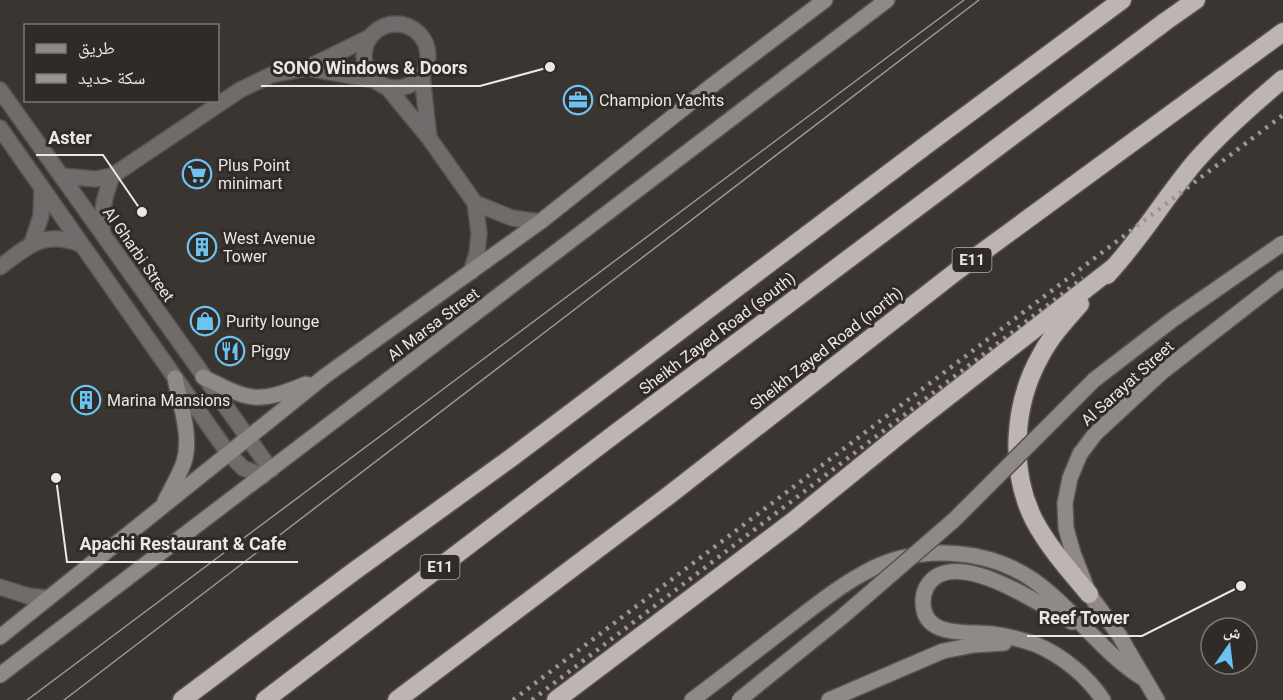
<svg xmlns="http://www.w3.org/2000/svg" width="1283" height="700" font-family="Roboto,'Noto Naskh Arabic',sans-serif">
	<rect width="100%" height="100%" fill="#3b3532"/>
	<g fill="none" stroke-linecap="round" stroke-linejoin="round">
		<g stroke="#57514f" stroke-width="18">
			<g id="minor">
				<circle cx="396" cy="56" r="32"/>
				<polyline points="307,68 374,80"/>
				<polyline points="422,75 429,138"/>
				<polyline points="387,87 429,138 475,203 479,233 477,253 471,272"/>
				<polyline points="0,90 271,470"/>
				<polyline points="0,128 228,453 243,468 263,476"/>
				<polyline points="61,176 95,179 112,176 240,90 271,75 307,68 370,37"/>
				<polyline points="475,203 512,218 540,222"/>
				<path d="M102,232C101,211 105,195 112,176"/>
				<polyline points="32,243 41,216 42,188"/>
				<path d="M0,267C28,246 43,230 80,244"/>
				<polyline points="0,587 28,596 47,598"/>
			</g>
		</g>
		<g stroke="#57514f" stroke-width="18">
			<g id="secondary">
				<path d="M203,377C249,400 256,405 306,384"/>
				<path d="M165,501C171,489 179,476 184,462C192,436 180,404 175,378"/>
				<path d="M1072,622C1042,606 967,553 934,578C927,584 923,593 923,602C923,639 969,631 993,634C1008,636 1023,640 1037,645C1063,656 1088,677 1103,700"/>
				<polyline points="0,637 325,376 540,222 714,84 825,0"/>
				<polyline points="0,675 887,0"/>
				<path d="M692,700C724,676 755,652 786,628C811,609 836,588 864,573C915,544 985,547 1033,580C1073,608 1100,651 1141,677"/>
				<polyline points="829,700 943,651 974,645 1004,643"/>
				<polyline points="1157,700 1119,635 1089,594 1073,553 1066,528 1065,503 1070,478 1080,454 1095,434 1162,372 1283,278"/>
			</g>
		</g>
		<g stroke="#57514f" stroke-width="21">
			<g id="motorway">
				<path d="M1107,275C1140,240 1164,199 1195,162C1222,131 1252,105 1283,79"/>
				<path d="M1080,304C1066,320 1051,336 1041,355C1013,404 1009,470 1034,520C1049,548 1069,570 1089,594"/>
				<polyline points="182,700 353,572 511,458 929,143 1122,0"/>
				<polyline points="265,700 616,433 1166,21 1196,0"/>
				<polyline points="397,700 668,496 958,270 1283,32"/>
				<polyline points="556,700 792,522 909,427 1114,267"/>
			</g>
		</g>
		<use href="#minor" stroke="#706c6b" stroke-width="15"/>
		<use href="#secondary" stroke="#8f8a87" stroke-width="15"/>
		<use href="#motorway" stroke="#bdb5b1" stroke-width="18"/>
		<g stroke="#9b9693" stroke-width="1.5">
			<polyline points="27,700 964,0"/>
			<polyline points="64,700 979,0"/>
		</g>
		<g stroke="#9b9693" stroke-width="4.5" stroke-dasharray="3 6" stroke-linecap="butt">
			<polyline points="513,700 1283,115"/>
			<polyline points="532,700 1083,278"/>
		</g>
		<g stroke="#57514f" stroke-width="18" stroke-linecap="butt">
			<polyline id="secondary-bridge" points="739,700 842,617 954,520 1094,380 1172,320 1283,243"/>
		</g>
		<use href="#secondary-bridge" stroke="#8f8a87" stroke-width="15"/>
	</g>
	<defs>
		<g id="office-ring" transform="scale(1.5)"><circle r="9.5" fill="#312b28" stroke="#6cc3f2" stroke-width="1.5"/><path d="M-6-3h4V-5.5h4V-3h4V5H-6ZM-1-4.5V-3h2v-1.5ZM-6 0V1H6V0Z" fill="#6cc3f2"/></g>
		<g id="supermarket-ring" transform="scale(1.5)"><circle r="9.5" fill="#312b28" stroke="#6cc3f2" stroke-width="1.5"/><path d="M-6-5.5h2.5l.6 2H6L4.5 2H-2.5L-4.4-4H-6ZM-1.5 3.2a1.3 1.3 0 1 0 .1 0ZM3 3.2a1.3 1.3 0 1 0 .1 0Z" fill="#6cc3f2"/></g>
		<g id="building-ring" transform="scale(1.5)"><circle r="9.5" fill="#312b28" stroke="#6cc3f2" stroke-width="1.5"/><path d="M-4-6H4V6H1V3H-1V6H-4ZM-2.5-4.3h1.7v1.8h-1.7ZM.8-4.3h1.7v1.8H.8ZM-2.5-1h1.7V.8h-1.7ZM.8-1h1.7V.8H.8Z" fill="#6cc3f2"/></g>
		<g id="shop-ring" transform="scale(1.5)"><circle r="9.5" fill="#312b28" stroke="#6cc3f2" stroke-width="1.5"/><path d="M-5-2.5h2.3a2.7 3.5 0 0 1 5.4 0H5L5.5 6h-11ZM-1.5-2.5h3a1.5 2.3 0 0 0-3 0Z" fill="#6cc3f2"/></g>
		<g id="restaurant-ring" transform="scale(1.5)"><circle r="9.5" fill="#312b28" stroke="#6cc3f2" stroke-width="1.5"/><path d="M-5-6h1v4h1v-4h1v4h1v-4h1v5L-1.5 .5V6h-2V.5L-5-1ZM5-6V6H3V1.5H1.5Q1.5-4 5-6Z" fill="#6cc3f2"/></g>
	</defs>
	<g fill-rule="evenodd">
		<use href="#office-ring" x="578" y="100"/>
		<use href="#supermarket-ring" x="197" y="174"/>
		<use href="#building-ring" x="202" y="247"/>
		<use href="#shop-ring" x="205" y="321"/>
		<use href="#restaurant-ring" x="230" y="351"/>
		<use href="#building-ring" x="86" y="400"/>
	</g>
	<g text-anchor="middle" stroke-width="6" stroke-linejoin="round" paint-order="stroke">
		<g fill="#312b28" stroke="#b4afac" stroke-width="1.5">
			<rect x="952.5" y="248" width="39" height="24" rx="4.5"/>
			<rect x="420.5" y="555" width="39" height="24" rx="4.5"/>
		</g>
		<g font-size="15" font-weight="bold" fill="#ece7e5">
			<text x="972" y="265">E11</text>
			<text x="440" y="572">E11</text>
		</g>
		<g font-size="16" fill="#ece7e5" stroke="#312b28" text-anchor="start">
			<text x="599" y="106">Champion Yachts</text>
			<text x="218" y="171">Plus Point<tspan x="218" dy="18">minimart</tspan></text>
			<text x="223" y="244">West Avenue<tspan x="223" dy="18">Tower</tspan></text>
			<text x="226" y="327">Purity lounge</text>
			<text x="251" y="357">Piggy</text>
			<text x="107" y="406">Marina Mansions</text>
		</g>
		<g font-size="16" fill="#ece7e5" stroke="#312b28">
			<text transform="translate(139 254) rotate(55)" y="6">Al Gharbi Street</text>
			<text transform="translate(433 324) rotate(-37)" y="6">Al Marsa Street</text>
			<text transform="translate(717 333) rotate(-37)" y="6">Sheikh Zayed Road (south)</text>
			<text transform="translate(826 348) rotate(-38)" y="6">Sheikh Zayed Road (north)</text>
			<text transform="translate(1127 383) rotate(-42)" y="6">Al Sarayat Street</text>
		</g>
	</g>
	<path fill="none" stroke="#ece7e5" stroke-width="2" d="M550 67L480 86H261M142 212L103 155H36M56 478L67 562H298M1241 586L1142 636H1027"/>
	<g fill="#ece7e5" stroke="#312b28" stroke-width="2">
		<circle cx="550" cy="67" r="6"/>
		<circle cx="142" cy="212" r="6"/>
		<circle cx="56" cy="478" r="6"/>
		<circle cx="1241" cy="586" r="6"/>
	</g>
	<g font-size="18" text-anchor="middle" font-weight="bold" fill="#ece7e5" stroke="#312b28" stroke-width="6" stroke-linejoin="round" paint-order="stroke">
		<text x="370" y="74">SONO Windows &amp; Doors</text>
		<text x="70" y="144">Aster</text>
		<text x="183" y="550">Apachi Restaurant &amp; Cafe</text>
		<text x="1084" y="624">Reef Tower</text>
	</g>
	<rect x="24" y="24" width="195" height="78" fill="#312b28" stroke="#7c7674" stroke-width="1.5"/>
	<rect x="36" y="44" width="30" height="9" fill="#8f8a87" stroke="#7c7674" stroke-width="1.5"/>
	<text x="78" y="54" font-size="18" fill="#ece7e5">طريق</text>
	<rect x="36" y="74" width="30" height="9" fill="#9b9693" stroke="#7c7674" stroke-width="1.5"/>
	<text x="78" y="84" font-size="18" fill="#ece7e5">سكة حديد</text>
	<g transform="translate(1229 646) rotate(14)"><circle r="28" fill="#312b28" stroke="#7c7674" stroke-width="1.5"/>
	<path d="M0-4.5L10 22L0 15L-10 22Z" fill="#6cc3f2"/>
	<text y="-9" font-size="16" font-weight="bold" text-anchor="middle" fill="#ece7e5">ش</text>
	</g>
</svg>
